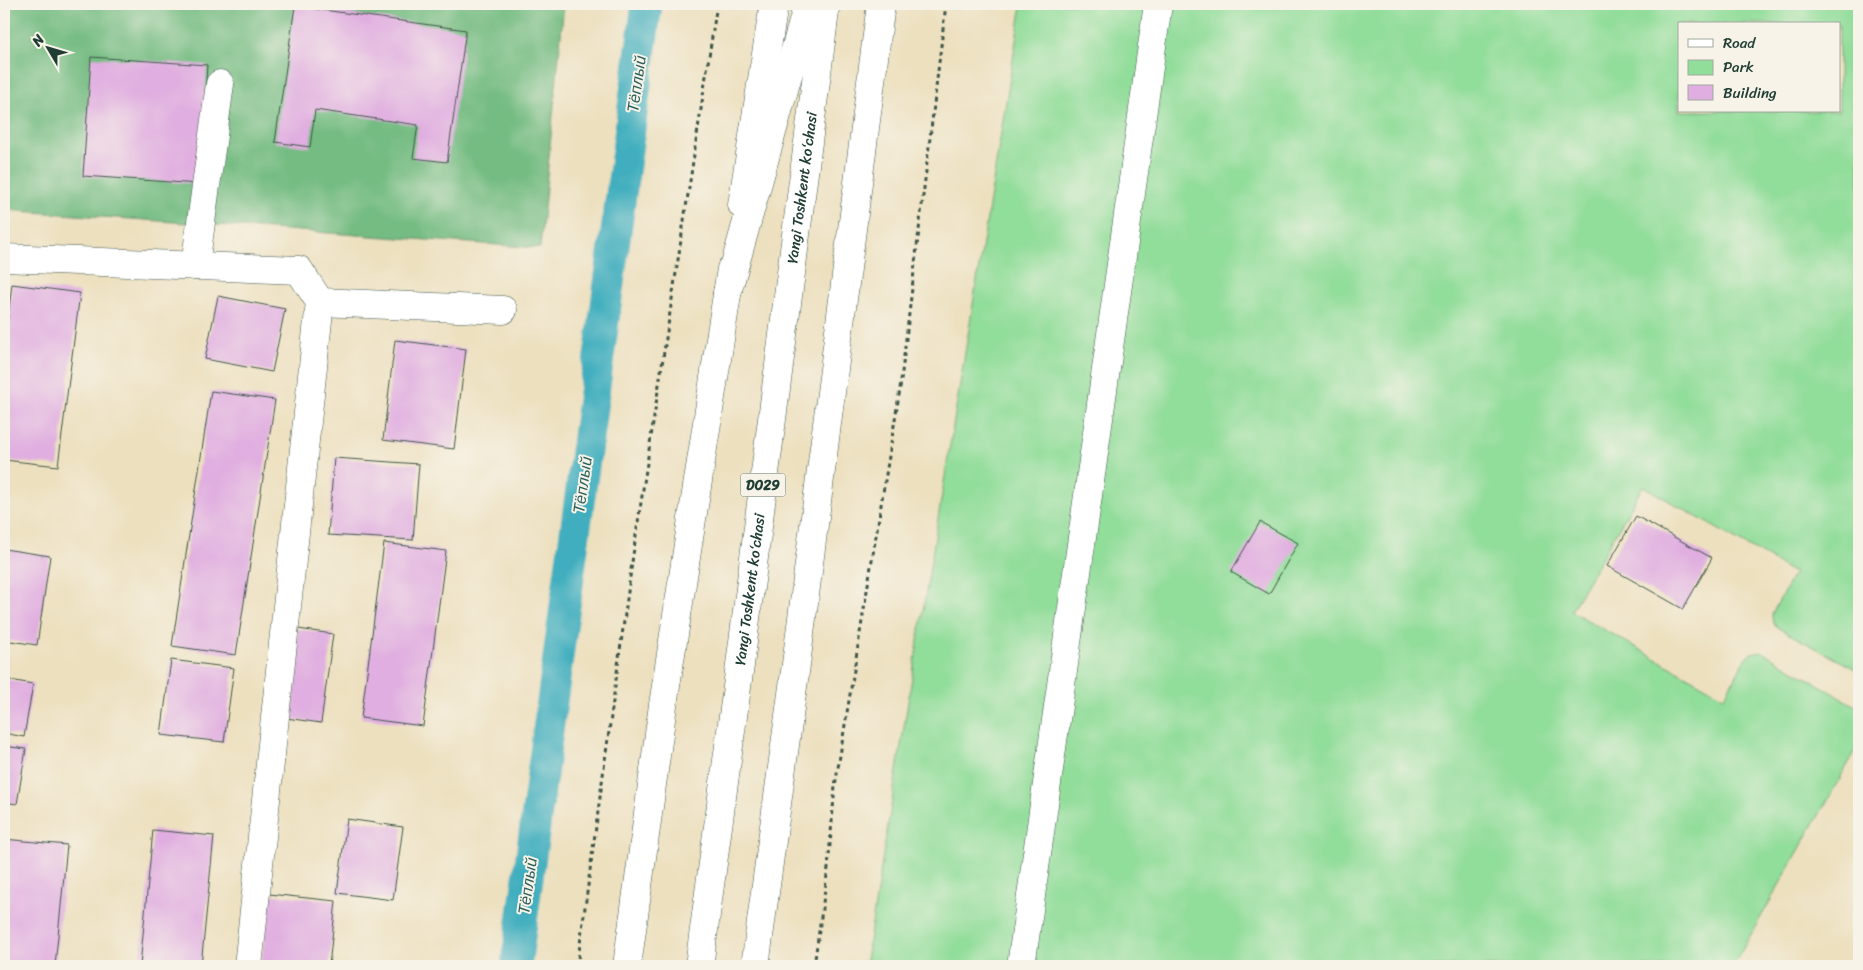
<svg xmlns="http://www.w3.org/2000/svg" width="1863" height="970" font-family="Sriracha,sans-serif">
	<rect width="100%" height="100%" fill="#f7f3e8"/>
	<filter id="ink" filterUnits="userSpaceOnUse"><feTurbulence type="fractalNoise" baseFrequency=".02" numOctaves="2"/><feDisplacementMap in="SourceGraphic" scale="10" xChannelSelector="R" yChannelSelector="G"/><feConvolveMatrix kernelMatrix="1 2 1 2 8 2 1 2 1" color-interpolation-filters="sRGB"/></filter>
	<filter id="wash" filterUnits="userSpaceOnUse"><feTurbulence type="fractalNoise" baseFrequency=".0096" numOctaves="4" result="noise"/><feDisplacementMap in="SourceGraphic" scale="20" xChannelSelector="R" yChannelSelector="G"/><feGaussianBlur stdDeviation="1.12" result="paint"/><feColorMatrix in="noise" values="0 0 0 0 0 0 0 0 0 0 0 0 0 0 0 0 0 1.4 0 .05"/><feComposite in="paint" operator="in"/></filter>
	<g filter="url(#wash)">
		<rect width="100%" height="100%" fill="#ede0bf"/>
		<path fill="#91dd9a" stroke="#588d67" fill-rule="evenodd" d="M1022,4H1859V671L1778,628C1774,623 1770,618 1773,612L1794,573L1643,486L1571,611L1724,697L1746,657L1751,653L1761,651L1859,708V745L1733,966H865ZM1679,24H1839V111H1679Z"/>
		<polygon fill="#74bc82" stroke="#4a7c5b" points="4,4 564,4 540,248 4,210"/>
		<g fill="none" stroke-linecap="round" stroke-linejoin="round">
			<polyline stroke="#41aebe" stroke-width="31" points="516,966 647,4"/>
		</g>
		<g id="blocks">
			<g fill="#e0aee0">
				<polygon points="295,6 466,30 447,162 413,158 418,125 315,110 310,147 275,142"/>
				<polygon points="91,57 207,65 199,184 83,176"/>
				<polygon points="12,284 80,293 58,466 4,460 4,350"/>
				<polygon points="218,296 285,309 272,372 205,359"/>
				<polygon points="395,340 466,349 454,449 383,440"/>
				<polygon points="211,391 275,400 236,655 172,646"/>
				<polygon points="334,458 419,464 413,540 328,535"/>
				<polygon points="1636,516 1712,558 1683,609 1607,566"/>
				<polygon points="1260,522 1298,543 1269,594 1231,572"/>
				<polygon points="384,543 446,551 423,726 361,718"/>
				<polygon points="4,549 50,556 37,645 4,640"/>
				<polygon points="298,629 333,634 321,723 286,718"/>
				<polygon points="171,660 234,668 224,742 161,735"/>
				<polygon points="4,679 33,684 24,737 4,733"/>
				<polygon points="4,746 26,749 17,804 4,802"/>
				<polygon points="347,819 403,827 393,900 337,893"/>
				<polygon points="153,830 214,836 201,966 140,966"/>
				<polygon points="4,839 67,845 55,966 4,966"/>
				<polygon points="269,894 336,901 329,966 261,966"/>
			</g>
		</g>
	</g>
	<g filter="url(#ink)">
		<use href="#blocks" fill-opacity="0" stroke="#3e5549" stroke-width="1"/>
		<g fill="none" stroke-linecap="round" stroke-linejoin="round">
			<g stroke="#3e5549" stroke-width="29">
				<g id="minor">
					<polyline points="4,258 299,270 320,302 248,966"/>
					<polyline points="195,266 220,84"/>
					<polyline points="320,302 503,310"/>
					<polyline points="1021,966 1158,4"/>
				</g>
			</g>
			<g stroke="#3e5549" stroke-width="29">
				<g id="major">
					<polyline points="742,205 774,4"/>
					<polyline points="627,966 663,705 731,269"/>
				</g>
			</g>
			<g stroke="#3e5549" stroke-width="29">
				<g id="highway">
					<polyline points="727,293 808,4"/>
					<path id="s1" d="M699,966L740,665L826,4"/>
					<polyline points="755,966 797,657 881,4"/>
				</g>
			</g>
			<g stroke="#3e5549" stroke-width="3" stroke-dasharray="4 4" stroke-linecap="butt">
				<polyline points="577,966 633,555 717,4"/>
				<polyline points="814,966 828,868 835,786 900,389 946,4"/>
			</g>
			<use href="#minor" stroke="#fff" stroke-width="28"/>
			<use href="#major" stroke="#fff" stroke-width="28"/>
			<use href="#highway" stroke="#fff" stroke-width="28"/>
		</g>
	</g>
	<g text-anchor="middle" stroke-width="4" stroke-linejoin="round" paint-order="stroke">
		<rect fill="#f7f3e8" stroke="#60746a" stroke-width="1" x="740.5" y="473.5" width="45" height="23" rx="4"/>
		<g font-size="14" font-weight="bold" fill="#1f3d34">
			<text x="763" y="490">D029</text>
		</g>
		<g font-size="15" fill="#1f3d34" stroke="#f7f3e8">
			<text dy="5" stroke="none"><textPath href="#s1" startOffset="785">Yangi Toshkent ko‘chasi</textPath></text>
			<text dy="5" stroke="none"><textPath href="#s1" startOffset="380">Yangi Toshkent ko‘chasi</textPath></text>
		</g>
		<g font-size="16" font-style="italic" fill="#295f5d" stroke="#f7f3e8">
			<text transform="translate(636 84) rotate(-82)" y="6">Тёплый</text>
			<text transform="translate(582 485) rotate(-82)" y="6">Тёплый</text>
			<text transform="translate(527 886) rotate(-82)" y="6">Тёплый</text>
		</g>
	</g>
	<rect width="1863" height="970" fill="none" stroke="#f7f3e8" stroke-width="20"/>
	<rect x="1678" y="22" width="162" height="90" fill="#f7f3e8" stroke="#a1aaa0"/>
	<rect x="1688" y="39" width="25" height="8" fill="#ffffff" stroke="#a1aaa0"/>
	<text x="1723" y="48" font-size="15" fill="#1f3d34">Road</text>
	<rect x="1688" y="60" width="25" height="15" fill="#91dd9a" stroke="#a1aaa0"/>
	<text x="1723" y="72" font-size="15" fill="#1f3d34">Park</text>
	<rect x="1688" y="85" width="25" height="15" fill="#e0aee0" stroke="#a1aaa0"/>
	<text x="1723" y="98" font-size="15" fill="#1f3d34">Building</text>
	<g transform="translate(48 48) rotate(308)" stroke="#f7f3e8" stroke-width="4" paint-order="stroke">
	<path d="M0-4L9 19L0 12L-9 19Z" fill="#1f3d34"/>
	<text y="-8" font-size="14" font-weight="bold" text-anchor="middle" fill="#1f3d34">N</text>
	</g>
</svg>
